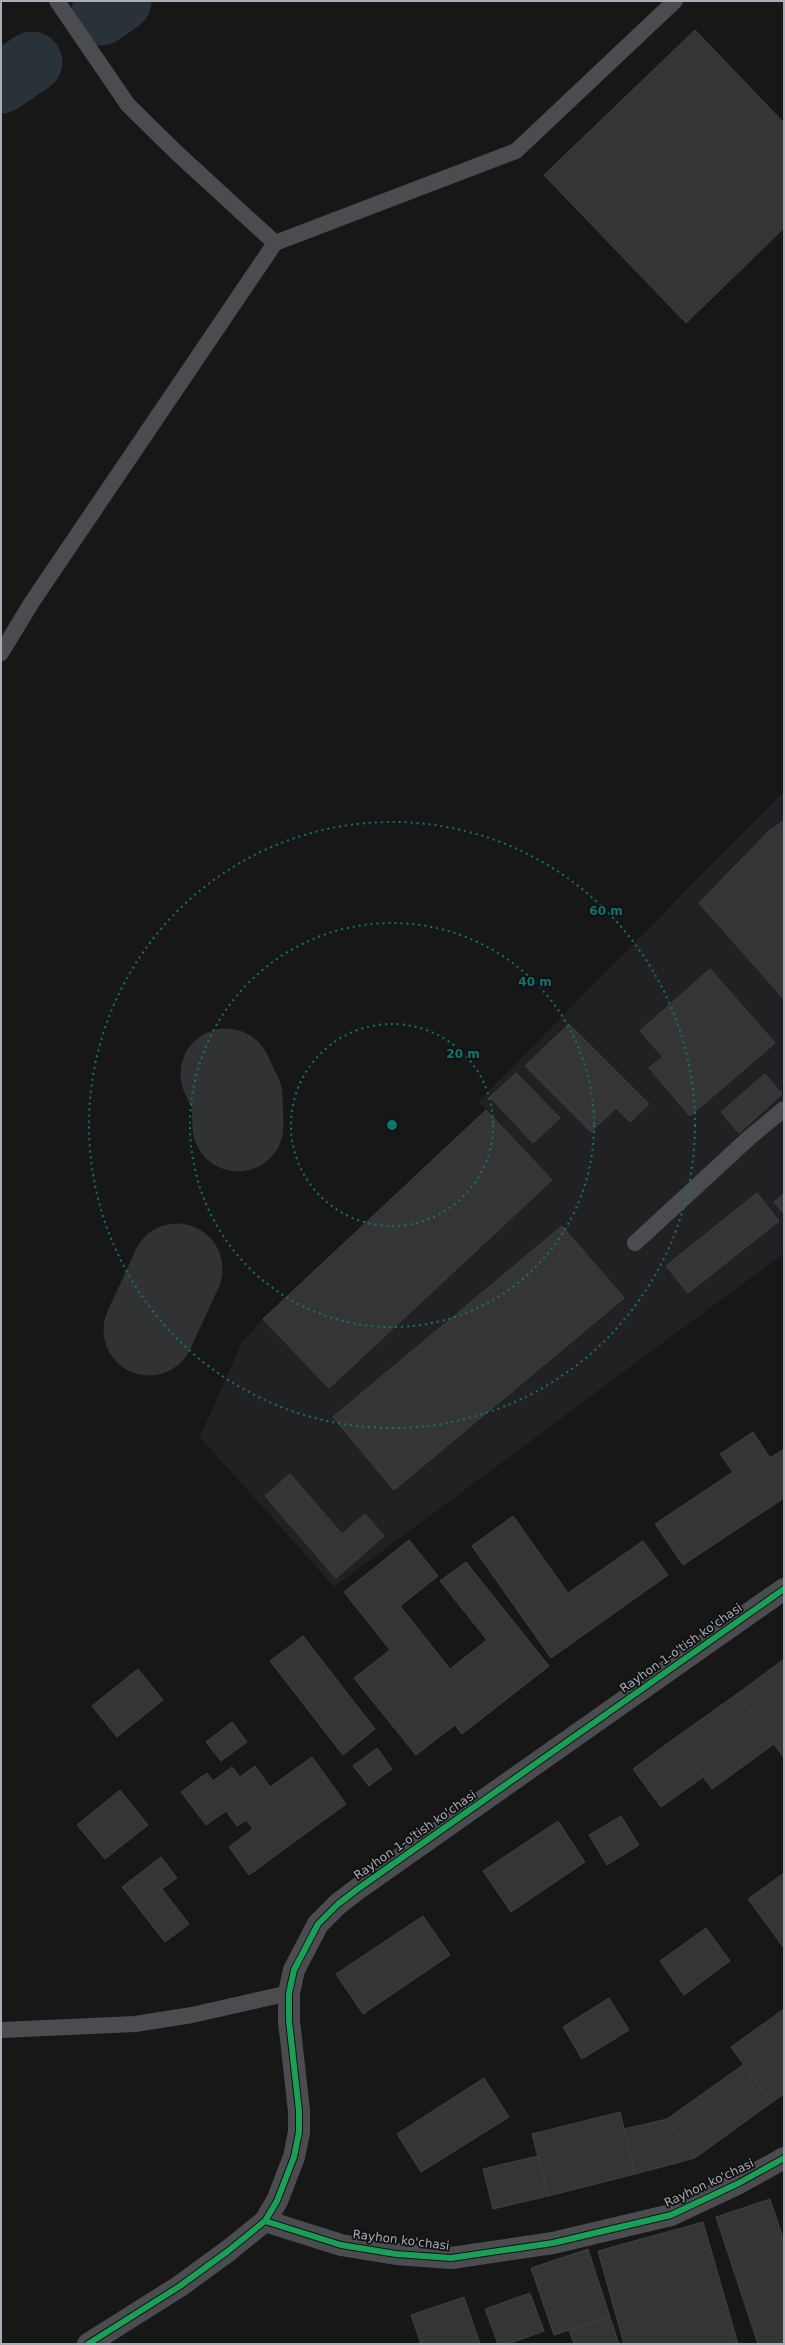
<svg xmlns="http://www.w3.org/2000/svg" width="785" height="2345" font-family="'DejaVu Sans',sans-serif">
	<rect width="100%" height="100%" fill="#171717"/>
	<polygon fill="#212123" points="784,791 784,1253 334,1587 200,1437 242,1342 263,1319 486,1110 478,1102"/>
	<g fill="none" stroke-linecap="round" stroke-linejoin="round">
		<g stroke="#2a3239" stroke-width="61">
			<polyline points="101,15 121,1"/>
			<polyline points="1,83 32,62"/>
		</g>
		<g stroke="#313233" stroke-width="91">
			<polyline points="226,1074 237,1097 238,1126"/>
			<polyline points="149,1330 177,1269"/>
		</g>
	</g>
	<g fill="#353536" stroke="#3f4043">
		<polygon points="695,30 784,123 784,228 686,323 544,175"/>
		<polygon points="784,821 784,999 699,903 770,830"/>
		<polygon points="710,969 775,1043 690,1116 649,1068 663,1057 640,1031"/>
		<polygon points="569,1024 649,1104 630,1122 616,1108 591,1132 525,1066"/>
		<polygon points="516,1073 560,1118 533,1143 490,1097"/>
		<polygon points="765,1074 782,1094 739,1133 721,1112"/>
		<polygon points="486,1110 552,1180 329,1388 263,1319"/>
		<polygon points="757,1193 779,1221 688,1293 666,1266"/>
		<polygon points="784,1194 784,1214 774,1202"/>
		<polygon points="562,1226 624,1298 394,1490 333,1417"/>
		<polygon points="753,1432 770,1458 784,1449 784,1498 683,1565 655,1524 733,1472 720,1454"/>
		<polygon points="290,1474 342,1534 365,1514 384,1536 336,1578 265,1496"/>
		<polygon points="513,1516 568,1593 643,1541 668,1575 551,1658 472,1546"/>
		<polygon points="409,1540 438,1576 400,1606 450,1669 487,1640 440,1581 466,1562 549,1666 462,1734 455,1725 416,1755 354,1678 390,1650 344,1592"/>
		<polygon points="303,1636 375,1729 343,1755 270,1661"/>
		<polygon points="784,1659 784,1758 737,1694"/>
		<polygon points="138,1669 163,1700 117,1737 92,1706"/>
		<polygon points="737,1694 774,1744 712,1789 675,1738"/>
		<polygon points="232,1722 247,1742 221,1761 206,1742"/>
		<polygon points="675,1738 703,1777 661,1807 633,1769"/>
		<polygon points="377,1748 392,1769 369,1786 353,1766"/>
		<polygon points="312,1757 346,1804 249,1875 229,1847 253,1829 246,1820 237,1826 226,1811 206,1825 181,1792 207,1773 213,1781 232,1767 240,1777 255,1766 270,1787"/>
		<polygon points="120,1790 148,1825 105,1859 77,1825"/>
		<polygon points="621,1816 639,1845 607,1865 589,1835"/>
		<polygon points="558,1821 585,1862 511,1912 483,1871"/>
		<polygon points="161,1857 177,1878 162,1889 189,1924 165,1942 122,1887"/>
		<polygon points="784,1873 784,1948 748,1899"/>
		<polygon points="423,1916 450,1955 363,2014 336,1974"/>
		<polygon points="706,1928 730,1961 684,1995 660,1961"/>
		<polygon points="609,1998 629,2030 582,2059 563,2027"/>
		<polygon points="784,2009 784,2094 771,2103 731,2047"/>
		<polygon points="743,2065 771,2103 695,2158 667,2119"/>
		<polygon points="484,2078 509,2117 421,2172 397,2134"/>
		<polygon points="620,2112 635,2174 548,2196 532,2134"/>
		<polygon points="667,2119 695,2158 635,2174 624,2129"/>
		<polygon points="538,2156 548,2196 493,2209 483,2169"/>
		<polygon points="770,2199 784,2241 784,2344 758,2344 716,2217"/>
		<polygon points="703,2222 738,2344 624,2344 598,2251"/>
		<polygon points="588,2249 610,2317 554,2335 531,2268"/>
		<polygon points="530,2293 544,2331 508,2344 498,2344 485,2309"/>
		<polygon points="464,2297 480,2344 421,2344 411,2315"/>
		<polygon points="610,2317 619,2344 574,2344 569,2330"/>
	</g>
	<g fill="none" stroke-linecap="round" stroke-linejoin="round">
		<g stroke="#4b4c50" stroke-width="16">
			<polyline points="57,1 128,105 177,153 275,243"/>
			<polyline points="1,653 32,602 275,243 516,151 675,1"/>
			<polyline points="635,1243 749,1138 784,1109"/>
			<polyline points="1,2030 135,2024 192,2015 289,1993"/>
		</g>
		<polyline stroke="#4b4c50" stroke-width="22" points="265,2221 341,2245 396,2254 451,2258 553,2243 671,2215 739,2183 784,2158"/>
		<polyline stroke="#4b4c50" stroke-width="22" points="88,2344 180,2286 228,2251 265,2221 277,2201 294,2157 299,2132 299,2111 289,2021 289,1993 294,1970 318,1924 338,1904 359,1888 784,1589"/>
		<g stroke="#111113" stroke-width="8">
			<g id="cycleway">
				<polyline points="265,2221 341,2245 396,2254 451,2258 553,2243 671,2215 739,2183 784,2158"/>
				<polyline points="88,2344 180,2286 228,2251 265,2221 277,2201 294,2157 299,2132 299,2111 289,2021 289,1993 294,1970 318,1924 338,1904 359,1888 784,1589"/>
			</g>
		</g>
		<use href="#cycleway" stroke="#1a9f57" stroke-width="6"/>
	</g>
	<g fill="none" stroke="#0f766e" stroke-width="2" stroke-dasharray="2 4">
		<circle cx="392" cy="1125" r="101"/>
		<circle cx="392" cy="1125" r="202"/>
		<circle cx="392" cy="1125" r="303"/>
	</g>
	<g text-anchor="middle" stroke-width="3.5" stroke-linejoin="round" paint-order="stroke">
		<g font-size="12" fill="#a8adb8" stroke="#111113">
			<text transform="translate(681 1648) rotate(-35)" y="4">Rayhon 1-o'tish ko'chasi</text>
			<text transform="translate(415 1835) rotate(-35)" y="4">Rayhon 1-o'tish ko'chasi</text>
			<text transform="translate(709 2183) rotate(-25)" y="4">Rayhon ko'chasi</text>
			<text transform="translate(401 2240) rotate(7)" y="4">Rayhon ko'chasi</text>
		</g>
	</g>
	<circle cx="392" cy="1125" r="6" fill="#0f766e" stroke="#111113" stroke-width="2"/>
	<g font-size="12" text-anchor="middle" font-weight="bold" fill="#0f766e" stroke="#111113" stroke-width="3.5" stroke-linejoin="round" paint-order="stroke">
		<text x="606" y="915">60 m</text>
		<text x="535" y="986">40 m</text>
		<text x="463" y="1058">20 m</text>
	</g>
	<rect width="785" height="2345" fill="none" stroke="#a8adb8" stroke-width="4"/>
</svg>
